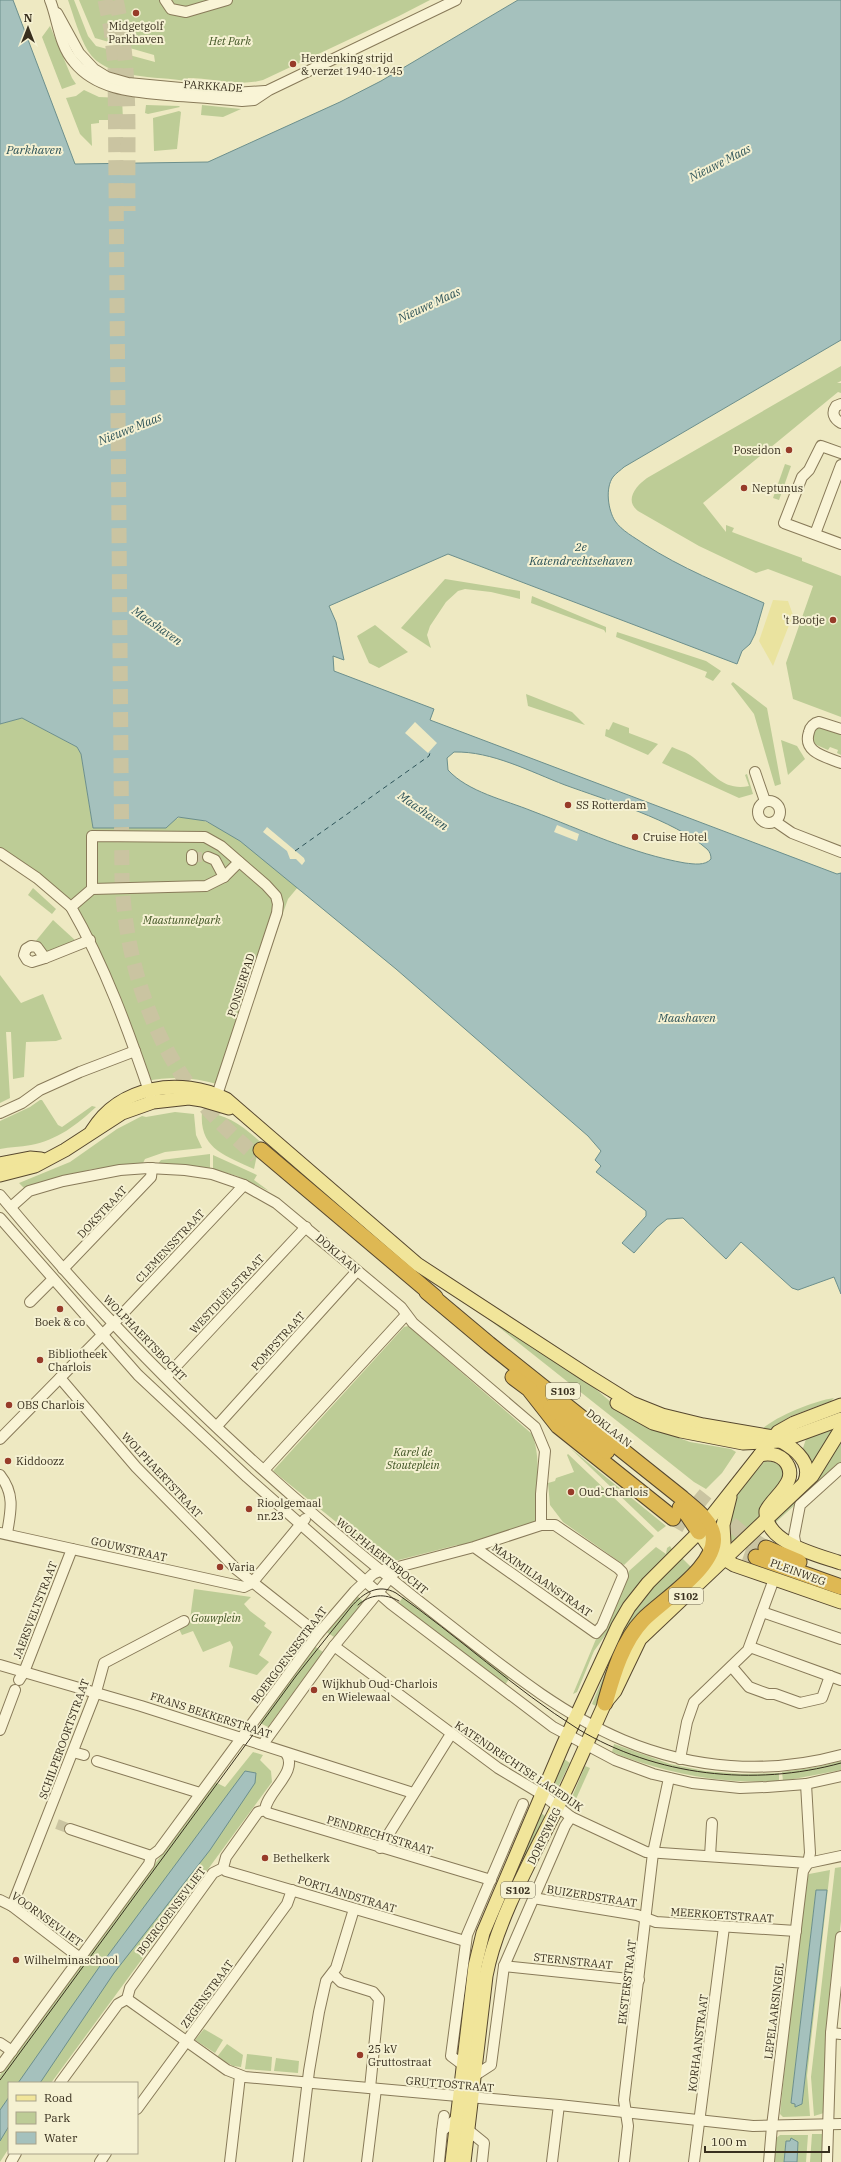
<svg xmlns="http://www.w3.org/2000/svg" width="841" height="2162" font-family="'IBM Plex Serif',serif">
	<rect width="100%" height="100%" fill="#eee9c2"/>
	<g fill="#bdcc96" fill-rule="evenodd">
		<path d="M68,0H74L88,36L96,46L155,62L154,55L95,38L79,0H430L399,16L263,80C238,87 214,78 188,78L187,81C157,76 106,80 88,51C79,36 74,17 68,0Z"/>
		<polygon points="50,26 72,78 76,84 62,89 42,37"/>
		<polygon points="84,90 99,97 122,98 123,120 99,120 99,123 91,124 92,146 80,134 66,98 76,96"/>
		<polygon points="146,105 179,106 180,107 148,114 145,113"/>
		<polygon points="202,105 241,109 223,117 201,115"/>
		<polygon points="179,111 181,112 177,149 154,151 153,118"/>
		<path d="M841,366V381L837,383H841V393L838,392L703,503L726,532V525L734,528L732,532L802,558V561L841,576V717L793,699L786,663L813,586L768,569L756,573L699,546L638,511C624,500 636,486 647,478Z"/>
		<polygon points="785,464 791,466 779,500 773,498"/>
		<polygon points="445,579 520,591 520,599 491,592 465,589 458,591 446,602 430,626 427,635 431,648 401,628"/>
		<polygon points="532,596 606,627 606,633 604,630 531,603"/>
		<polygon points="375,625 408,652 379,668 369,663 357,636"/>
		<polygon points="617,632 706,661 721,671 713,681 705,677 707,672 616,637"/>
		<polygon points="733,682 767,708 781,784 775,786 754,714 731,684"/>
		<polygon points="526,694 572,712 585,725 528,706"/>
		<path d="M22,718L77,747L81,754L93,828L172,821C202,800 275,869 298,887L288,899L265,963L232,1068L220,1085C195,1077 172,1076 146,1081L71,907L0,853V724Z"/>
		<polygon points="613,722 629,728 629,733 658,744 648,755 605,736 606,729 609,730"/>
		<polygon points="822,726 841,733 841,755 837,753 838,750 830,747 828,750 812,743 811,737 815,728"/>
		<polygon points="781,740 797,746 805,759 788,775"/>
		<path d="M672,747C678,750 684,751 690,755C709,768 721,792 749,786L745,775L747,774L753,794L739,798L662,763Z"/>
		<polygon points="33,888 56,909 52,914 28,895"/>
		<polygon points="53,920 76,941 48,954 35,942"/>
		<polygon points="0,975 21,1003 43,994 62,1039 56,1041 26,1042 24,1077 13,1079 11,1032 6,1032 10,1098 0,1103"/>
		<path d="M40,1100H42L58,1125L62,1127L92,1106L96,1107C77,1125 57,1140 31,1145C20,1147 10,1147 0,1149V1121L30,1107Z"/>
		<polygon points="175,1112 194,1114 196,1135 202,1148 165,1152 145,1159 142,1165 92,1169 25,1189 19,1183 70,1162 117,1129 142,1116 146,1117"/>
		<path d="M202,1112C230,1114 248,1130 268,1149L257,1155L254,1169C225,1155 199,1149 202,1112Z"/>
		<polygon points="210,1154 210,1168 173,1164 157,1165 161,1160"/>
		<polygon points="213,1155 257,1175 254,1180 269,1191 237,1176 213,1169"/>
		<polygon points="486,1317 591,1385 612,1403 657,1430 690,1442 731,1449 736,1452 722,1473 706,1489 694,1482"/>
		<path d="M408,1326L532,1434C543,1462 534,1492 537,1521L481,1539V1541L458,1547L457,1545L387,1563L273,1471L404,1327Z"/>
		<path d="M834,1398L831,1401L791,1416L767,1431L761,1430C776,1416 814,1401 834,1398Z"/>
		<polygon points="841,1422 815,1466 803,1448 807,1436"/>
		<polygon points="841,1435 841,1463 775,1523 774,1519"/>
		<polygon points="569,1447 666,1526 658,1532"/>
		<polygon points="568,1454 654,1536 624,1565 563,1522 550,1505 548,1483 555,1481 556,1478 574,1472 567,1455"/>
		<path d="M765,1461C775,1462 781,1464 784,1473L779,1489L760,1506V1519L732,1547L727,1541L733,1501L742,1487Z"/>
		<polygon points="670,1546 673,1551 632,1598 594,1651 577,1692 573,1694 596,1639 601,1635 629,1571 656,1547 666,1554 667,1548"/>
		<polygon points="681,1557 692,1568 598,1707 592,1704 626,1623 645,1595"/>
		<polygon points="194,1589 251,1597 244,1604 250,1611 266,1623 264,1626 272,1632 259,1655 269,1662 257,1675 229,1667 233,1647 230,1641 203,1652 193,1631 182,1635 179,1629 190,1619"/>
		<polygon points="356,1595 365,1603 334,1637 325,1631"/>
		<polygon points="403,1597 507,1676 509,1679 505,1685 401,1605 399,1603"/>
		<polygon points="314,1646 323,1652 268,1727 258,1722"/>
		<path d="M614,1744L670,1764L705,1771L742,1774L779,1773V1781C720,1784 667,1774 612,1752Z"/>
		<polygon points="253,1752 263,1755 260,1760 271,1771 272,1782 51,2083 9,2083 9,2148 0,2162 0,2075 215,1782 225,1787"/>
		<polygon points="564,1759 570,1763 556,1791 551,1787"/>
		<polygon points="841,1761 841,1770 783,1781 782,1772 817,1767"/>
		<polygon points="585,1766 590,1768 576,1799 572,1797"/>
		<polygon points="541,1813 545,1816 507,1898 473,2024 485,1943"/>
		<polygon points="841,1867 841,1921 828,2030 824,2113 814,2116 811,2077 835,1868"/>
		<path d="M830,1870L807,2076L810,2116L783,2117L780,2114L793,1986L807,1878L809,1874ZM816,1890H827L802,2104H799L795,2107V2104L791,2103Z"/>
		<polygon points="204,2029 223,2040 215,2053 195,2040"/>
		<polygon points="227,2044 243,2055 241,2067 233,2066 217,2057"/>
		<polygon points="247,2054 272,2057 271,2071 245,2069"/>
		<polygon points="276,2058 299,2061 298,2073 274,2071"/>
		<polygon points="812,2134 823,2134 823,2162 810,2162"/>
		<polygon points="780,2135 808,2135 806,2162 797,2162 798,2142 786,2141 784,2162 773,2162 775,2139"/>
	</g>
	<polygon fill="#eae39f" points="773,600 788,601 793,615 773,666 759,641"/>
	<g fill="#a5c1bd" stroke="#6c8f8c" fill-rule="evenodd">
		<path d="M0,0H13L75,164L208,162L340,102L381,81L518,0H841V340L624,467C621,470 616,473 613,477C605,488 608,510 615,521C622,531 634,537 644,544C681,568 723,585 764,603L755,634L750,644L742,651L737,664L448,554L329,606L336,622L344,660L333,656L334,671L434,709L430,720L837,874L841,873V1294L834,1277L798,1290L792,1288L741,1242L726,1259L683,1218L667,1219L657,1227L634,1253L622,1243L646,1216V1211L596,1172L601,1166L595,1160L601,1151L588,1136L396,969L240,841L206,821L178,817L166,828H93L81,754L77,747L22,718L0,724ZM454,752C492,751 531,772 565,785C606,800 674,820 707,849C710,852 711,855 711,859C705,866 694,864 685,863C633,854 582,830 532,811C505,800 468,792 448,770L447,758Z"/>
		<polygon points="245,1771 256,1773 255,1783 210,1850 114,1973 40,2083 18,2083 100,1966"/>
		<polygon points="816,1890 827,1890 802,2104 795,2107 795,2104 791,2103"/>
		<polygon points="9,2097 9,2126 0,2141 0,2110"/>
		<polygon points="791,2138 798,2142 797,2162 784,2162 786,2141 790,2141"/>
	</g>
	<g fill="#eee9c2">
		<polygon points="415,722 437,743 428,753 405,733"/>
		<polygon points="557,825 579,834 577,841 554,832"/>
		<polygon points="267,827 304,858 305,861 302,865 296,859 290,859 287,851 263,832"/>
	</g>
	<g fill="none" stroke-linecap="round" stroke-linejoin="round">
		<polyline stroke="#2d5358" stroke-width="1" stroke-dasharray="5 4" stroke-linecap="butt" points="295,851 429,756 431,750"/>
		<g stroke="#cac4a1" stroke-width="10" stroke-dasharray="10 5" stroke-linecap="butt">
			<polyline points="192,857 208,857"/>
			<polyline points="57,1824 70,1829"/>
		</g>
		<g stroke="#cac4a1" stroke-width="15" stroke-dasharray="15 8" stroke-linecap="butt">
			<path d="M105,0L111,29L115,65L122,879C125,957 150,1038 200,1100C217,1121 236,1138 256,1156"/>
			<path d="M116,0C132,69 127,141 128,211"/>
			<polyline points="695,1495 742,1533 766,1548"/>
			<polyline points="673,1518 703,1535"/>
			<polyline points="723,1545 756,1557"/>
		</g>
		<g stroke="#887a59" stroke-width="12">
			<g id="minor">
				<path d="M50,0C58,20 59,45 74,62C99,93 142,92 178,96C200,97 221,99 242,101L254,100L269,90L456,0"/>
				<polyline points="165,0 171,9 186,12 227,0"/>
				<polyline points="57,13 79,53 94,69 107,77 128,83 234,93 265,91"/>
				<path d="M841,404L836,406C831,413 834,419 841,423"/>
				<polyline points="841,453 821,446 809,470 802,477 784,523 841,544"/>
				<polyline points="815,534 841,465"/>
				<path d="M841,729L819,722C814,723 810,727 809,732C802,753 827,757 841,763"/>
				<polyline points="755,772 765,801"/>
				<circle cx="769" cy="812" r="11"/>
				<polyline points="776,822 792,833 841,852"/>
				<polyline points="0,853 37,878 71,907"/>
				<polyline points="192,855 192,860"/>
				<polyline points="208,857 215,860 224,877"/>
				<polyline points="92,889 92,836 205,837 221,846 266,885 276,896 278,904 277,913 217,1095"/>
				<polygon points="31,946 37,947 45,958 32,962 27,960 24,955 26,949"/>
				<polyline points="45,958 90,940"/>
				<path d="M151,1097C129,1032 105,966 71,907L92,889L206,886L224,877L239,862"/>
				<polyline points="0,1113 22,1103 40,1090 80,1072 135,1051"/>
				<path d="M0,1195C36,1238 73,1281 112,1322C213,1431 326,1529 443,1620C500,1664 557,1712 623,1740C692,1769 768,1775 841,1755"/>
				<polyline points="11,1207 29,1191 63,1181 120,1170 148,1168 185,1170 212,1174 244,1185 276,1203 401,1307 413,1323 535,1427 545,1451 541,1494 541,1525"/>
				<polyline points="0,1218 138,1375 247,1477 391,1604 553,1727 615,1760 653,1774 692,1783 740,1788 767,1787 806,1784 841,1776"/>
				<polyline points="63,1269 151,1177 152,1168"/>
				<polyline points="30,1302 53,1279"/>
				<polyline points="166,1377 306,1227"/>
				<polyline points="60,1378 136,1467 236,1569 318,1634"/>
				<polyline points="217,1426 357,1271"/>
				<polyline points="0,1439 113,1324 244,1185"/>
				<polyline points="264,1470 406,1315"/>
				<path d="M0,1475C15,1494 11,1511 7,1533"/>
				<polyline points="0,1533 244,1587 252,1583 305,1519"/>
				<polyline points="796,1547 794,1536 800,1505 841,1468"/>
				<polyline points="762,1612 841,1639"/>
				<polyline points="334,1646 498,1768 543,1795 571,1817 646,1852 808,1863 841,1856"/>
				<polyline points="750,1647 841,1680"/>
				<polyline points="0,1665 141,1706 413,1793"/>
				<polyline points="732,1667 749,1687 768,1694 775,1694 800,1703 822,1698 830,1676"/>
				<polyline points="19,1680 24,1672 72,1549"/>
				<polyline points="0,1730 15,1690"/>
				<polyline points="263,1744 334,1646 394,1573"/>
				<polyline points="73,1752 84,1755"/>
				<polyline points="680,1759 687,1722 694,1702 748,1650 774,1579"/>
				<polyline points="97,1761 200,1793"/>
				<polyline points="265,1810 268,1813 491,1880"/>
				<polyline points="70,1829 151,1856"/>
				<polyline points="380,1848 451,1734"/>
				<polyline points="710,1856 712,1823"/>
				<polyline points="223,1868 226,1871 465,1941"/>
				<polyline points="533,1898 637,1915 656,1922 796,1931"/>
				<polyline points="0,1900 12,1906 80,1958"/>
				<polyline points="12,1906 96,1692 104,1663 184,1621"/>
				<polyline points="504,1966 639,1980"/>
				<polyline points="333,1974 341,1982 373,1992 379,1999 370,2088"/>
				<polyline points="127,1999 227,2070 245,2077 559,2105 753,2126 841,2124"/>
				<polyline points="831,2033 841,2034"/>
				<polyline points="0,2043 12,2051"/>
				<polyline points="463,2065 451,2056 467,1935 523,1804"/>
				<polyline points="0,2067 149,1864 151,1856 159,1850 318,1634 355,1591 373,1574 390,1567 398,1567 474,1547 541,1525 555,1525 618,1568 622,1572 623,1576 602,1626 596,1633 474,1547"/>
				<polyline points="474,2076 491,2065 504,1966 565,1826 571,1817"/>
				<path d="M60,2083L118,2004L127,1999L130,1988L213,1873L223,1868L226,1857L258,1812L265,1810C267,1791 299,1772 286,1753"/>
				<polyline points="137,2109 287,1904 292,1890"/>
				<polyline points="468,2130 484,2143 482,2162"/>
				<polyline points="442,2131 444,2116"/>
				<polyline points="11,2162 16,2153"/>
				<polyline points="100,2162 106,2153"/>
				<polyline points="230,2162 240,2076"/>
				<polyline points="298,2162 309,2071 319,2012 326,1981 336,1968 354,1909"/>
				<polyline points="367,2162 376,2089"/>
				<polyline points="439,2162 442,2131 456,2119"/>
				<polyline points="552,2162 559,2105"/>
				<polyline points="624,2162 628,2126 624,2100 653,1853 669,1778"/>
				<polyline points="694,2162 724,1927"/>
				<polyline points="769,2162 772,2126 803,1871 808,1863 810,1853 806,1784"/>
				<polyline points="827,2162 831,2033 841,1937"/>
			</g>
		</g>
		<g stroke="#56472e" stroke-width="15">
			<g id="major">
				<path d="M92,1131C120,1085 181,1077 226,1099L417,1264L587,1375L632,1403L662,1415L703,1425L773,1437C790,1445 813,1460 805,1481"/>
				<polyline points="0,1164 30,1158 41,1159"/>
				<polyline points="0,1175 35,1166 65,1150 122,1113 153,1102 189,1098 202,1100 229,1108"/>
				<polyline points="617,1403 653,1423 681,1431 743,1443 781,1441 841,1419"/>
				<path d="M760,1455C769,1453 777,1454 784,1460C802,1480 773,1496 766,1511C764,1543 818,1555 841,1563"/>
				<polyline points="699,1532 712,1551 734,1565 841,1602"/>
				<polyline points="725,1560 723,1525 730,1497"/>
				<polyline points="452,2162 475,1966 483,1933 563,1745 618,1626 629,1607 648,1583 699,1532 778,1432 794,1423 841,1405"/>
				<path d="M464,2162L486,1976C496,1922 532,1858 557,1808C574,1774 589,1738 605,1703L615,1691L640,1639L812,1476L841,1429"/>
			</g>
		</g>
		<g stroke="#56472e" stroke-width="17">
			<g id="highway">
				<polyline points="261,1150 435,1297"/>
				<path d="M427,1292L489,1344L682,1498C693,1508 707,1517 712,1531C724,1563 661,1601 643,1620C622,1642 613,1675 605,1703"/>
				<polyline points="513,1377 529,1389 558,1426 673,1518"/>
				<polyline points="551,1407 607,1451"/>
				<polyline points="680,1508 687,1514 699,1532"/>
				<polyline points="766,1548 799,1562"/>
				<polyline points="756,1557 841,1587"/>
			</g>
		</g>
		<use href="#minor" stroke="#f9f4d6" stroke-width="10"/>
		<use href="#major" stroke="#f1e59a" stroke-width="13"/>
		<use href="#highway" stroke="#deb853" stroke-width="15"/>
		<g stroke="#382f1e" stroke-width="1">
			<path d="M358,1605C370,1594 385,1593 399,1601"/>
			<path d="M0,2080L296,1676L351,1607C363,1593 378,1583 396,1593C458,1636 514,1689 578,1729C656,1776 754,1787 841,1763"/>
		</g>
	</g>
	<g fill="#973b29" stroke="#f5f1d2" stroke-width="1.5">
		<circle cx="136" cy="13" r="4"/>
		<circle cx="293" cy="64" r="4"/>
		<circle cx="789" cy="450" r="4"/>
		<circle cx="744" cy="488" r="4"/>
		<circle cx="833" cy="620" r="4"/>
		<circle cx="568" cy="805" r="4"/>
		<circle cx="635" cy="837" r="4"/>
		<circle cx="60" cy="1309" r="4"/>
		<circle cx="40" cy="1360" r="4"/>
		<circle cx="9" cy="1405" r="4"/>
		<circle cx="8" cy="1461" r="4"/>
		<circle cx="571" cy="1492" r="4"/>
		<circle cx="249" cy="1509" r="4"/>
		<circle cx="220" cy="1567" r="4"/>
		<circle cx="314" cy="1690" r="4"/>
		<circle cx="265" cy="1858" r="4"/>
		<circle cx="16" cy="1960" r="4"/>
		<circle cx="360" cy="2055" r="4"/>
	</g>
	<g text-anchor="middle" stroke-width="4" stroke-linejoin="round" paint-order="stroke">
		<g fill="#f5f1d2" stroke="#716954" stroke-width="1">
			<rect x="546" y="1383" width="34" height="16" rx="3"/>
			<rect x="669" y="1588" width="34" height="16" rx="3"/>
			<rect x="501" y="1882" width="34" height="16" rx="3"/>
		</g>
		<g font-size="10" font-weight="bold" fill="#382f1e">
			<text x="563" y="1395">S103</text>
			<text x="686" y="1600">S102</text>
			<text x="518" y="1894">S102</text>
		</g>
		<g font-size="11" fill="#382f1e" stroke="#f5f1d2" text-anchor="start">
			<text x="136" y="30" text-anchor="middle">Midgetgolf<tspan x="136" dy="13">Parkhaven</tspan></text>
			<text x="301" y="62">Herdenking strijd<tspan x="301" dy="13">&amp; verzet 1940-1945</tspan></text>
			<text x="781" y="454" text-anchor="end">Poseidon</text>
			<text x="752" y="492">Neptunus</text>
			<text x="825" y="624" text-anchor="end">'t Bootje</text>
			<text x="576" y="809">SS Rotterdam</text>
			<text x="643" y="841">Cruise Hotel</text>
			<text x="60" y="1326" text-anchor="middle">Boek &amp; co</text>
			<text x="48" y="1358">Bibliotheek<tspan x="48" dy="13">Charlois</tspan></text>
			<text x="17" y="1409">OBS Charlois</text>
			<text x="16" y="1465">Kiddoozz</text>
			<text x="579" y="1496">Oud-Charlois</text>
			<text x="257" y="1507">Rioolgemaal<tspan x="257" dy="13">nr.23</tspan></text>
			<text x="228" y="1571">Varia</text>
			<text x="322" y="1688">Wijkhub Oud-Charlois<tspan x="322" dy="13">en Wielewaal</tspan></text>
			<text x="273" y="1862">Bethelkerk</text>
			<text x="24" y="1964">Wilhelminaschool</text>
			<text x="368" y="2053">25 kV<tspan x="368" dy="13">Gruttostraat</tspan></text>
		</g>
		<g font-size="11" font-style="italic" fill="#405424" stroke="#f5f1d2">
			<text x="230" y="45">Het Park</text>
			<text x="182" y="924">Maastunnelpark</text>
			<text x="413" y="1456">Karel de<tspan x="413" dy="13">Stouteplein</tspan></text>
			<text x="216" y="1622">Gouwplein</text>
		</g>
		<g font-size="11" fill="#382f1e" stroke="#f5f1d2">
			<text transform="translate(213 86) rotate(4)" y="4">PARKKADE</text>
			<text transform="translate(241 985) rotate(-72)" y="4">PONSERPAD</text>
			<text transform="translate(102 1212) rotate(-47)" y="4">DOKSTRAAT</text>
			<text transform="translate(170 1246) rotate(-47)" y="4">CLEMENSSTRAAT</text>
			<text transform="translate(338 1254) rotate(41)" y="4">DOKLAAN</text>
			<text transform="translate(227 1294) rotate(-47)" y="4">WESTDUËLSTRAAT</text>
			<text transform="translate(145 1338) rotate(46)" y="4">WOLPHAERTSBOCHT</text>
			<text transform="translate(278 1341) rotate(-48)" y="4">POMPSTRAAT</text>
			<text transform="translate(609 1428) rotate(38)" y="4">DOKLAAN</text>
			<text transform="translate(162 1475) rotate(47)" y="4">WOLPHAERTSTRAAT</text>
			<text transform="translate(129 1549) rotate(13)" y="4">GOUWSTRAAT</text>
			<text transform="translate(382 1556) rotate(39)" y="4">WOLPHAERTSBOCHT</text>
			<text transform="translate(798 1572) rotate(20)" y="4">PLEINWEG</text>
			<text transform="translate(542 1580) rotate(35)" y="4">MAXIMILIAANSTRAAT</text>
			<text transform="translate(35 1610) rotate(-69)" y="4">JAERSVELTSTRAAT</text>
			<text transform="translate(289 1655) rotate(-53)" y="4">BOERGOENSESTRAAT</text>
			<text transform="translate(211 1715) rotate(18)" y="4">FRANS BEKKERSTRAAT</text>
			<text transform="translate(64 1739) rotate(-70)" y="4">SCHILPEROORTSTRAAT</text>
			<text transform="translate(519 1766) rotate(34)" y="4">KATENDRECHTSE LAGEDIJK</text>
			<text transform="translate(380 1835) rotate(17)" y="4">PENDRECHTSTRAAT</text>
			<text transform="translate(544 1836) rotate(-64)" y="4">DORPSWEG</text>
			<text transform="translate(347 1894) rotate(17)" y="4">PORTLANDSTRAAT</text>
			<text transform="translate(592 1896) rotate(9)" y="4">BUIZERDSTRAAT</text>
			<text transform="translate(171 1911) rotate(-53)" y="4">BOERGOENSEVLIET</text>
			<text transform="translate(722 1915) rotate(4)" y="4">MEERKOETSTRAAT</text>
			<text transform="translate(47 1919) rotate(36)" y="4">VOORNSEVLIET</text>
			<text transform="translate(573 1961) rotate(6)" y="4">STERNSTRAAT</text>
			<text transform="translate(627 1982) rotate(-83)" y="4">EKSTERSTRAAT</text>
			<text transform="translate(207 1994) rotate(-54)" y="4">ZEGENSTRAAT</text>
			<text transform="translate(774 2011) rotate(-83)" y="4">LEPELAARSINGEL</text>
			<text transform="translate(698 2043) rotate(-83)" y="4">KORHAANSTRAAT</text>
			<text transform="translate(450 2084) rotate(5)" y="4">GRUTTOSTRAAT</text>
		</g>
		<g font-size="12" font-style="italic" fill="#2d5358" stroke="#f5f1d2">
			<text x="34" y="154">Parkhaven</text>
			<text transform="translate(720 163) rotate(-27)" y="4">Nieuwe Maas</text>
			<text transform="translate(429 305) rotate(-25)" y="4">Nieuwe Maas</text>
			<text transform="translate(130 429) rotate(-22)" y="4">Nieuwe Maas</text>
			<text x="581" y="551">2e<tspan x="581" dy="14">Katendrechtsehaven</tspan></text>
			<text transform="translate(157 626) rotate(35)" y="4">Maashaven</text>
			<text transform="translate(423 811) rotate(35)" y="4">Maashaven</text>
			<text x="687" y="1022">Maashaven</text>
		</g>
	</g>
	<rect x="8" y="2082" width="130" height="72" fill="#f5f1d2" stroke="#a9a38a"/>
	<rect x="16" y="2095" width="20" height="6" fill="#f1e59a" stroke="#a9a38a"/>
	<text x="44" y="2102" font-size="12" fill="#382f1e">Road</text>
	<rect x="16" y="2112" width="20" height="12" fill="#bdcc96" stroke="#a9a38a"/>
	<text x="44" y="2122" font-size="12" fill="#382f1e">Park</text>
	<rect x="16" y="2132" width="20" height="12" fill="#a5c1bd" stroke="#a9a38a"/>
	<text x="44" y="2142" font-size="12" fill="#382f1e">Water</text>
	<g transform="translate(28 28)" stroke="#f5f1d2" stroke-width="3" paint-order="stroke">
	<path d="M0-3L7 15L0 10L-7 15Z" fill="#382f1e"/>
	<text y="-6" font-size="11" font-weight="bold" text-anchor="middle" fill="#382f1e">N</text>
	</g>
	<path d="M705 2146v6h124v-6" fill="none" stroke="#382f1e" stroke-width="2"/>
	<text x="711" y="2146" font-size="12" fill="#382f1e" stroke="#f5f1d2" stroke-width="3" paint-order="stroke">100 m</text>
</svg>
